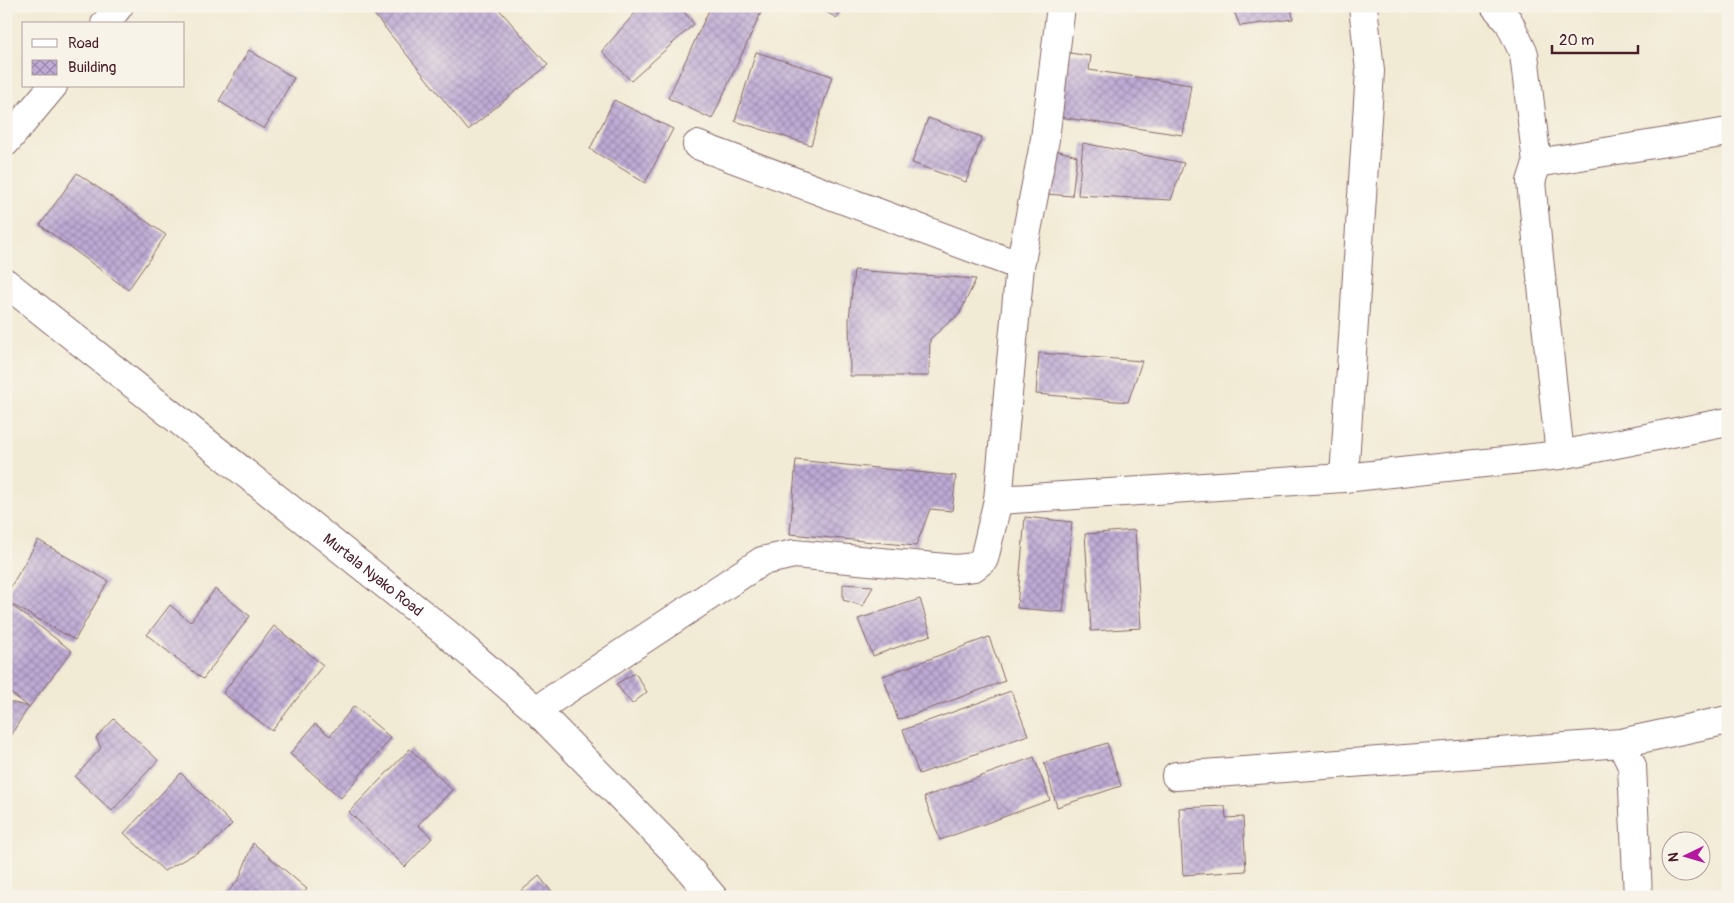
<svg xmlns="http://www.w3.org/2000/svg" width="1734" height="903" font-family="Pangolin,sans-serif">
	<defs>
		<pattern id="building-cross-hatch" width="8" height="8" patternUnits="userSpaceOnUse" patternTransform="scale(1.25)"><rect width="8" height="8" fill="#beaad5"/><path d="M0 0l8 8M0 8l8-8" fill="none" stroke="#9c8aad"/></pattern>
	</defs>
	<rect width="100%" height="100%" fill="#f7f3e8"/>
	<filter id="ink" filterUnits="userSpaceOnUse"><feTurbulence type="fractalNoise" baseFrequency=".02" numOctaves="2"/><feDisplacementMap in="SourceGraphic" scale="10" xChannelSelector="R" yChannelSelector="G"/><feConvolveMatrix kernelMatrix="1 2 1 2 8 2 1 2 1" color-interpolation-filters="sRGB"/></filter>
	<filter id="wash" filterUnits="userSpaceOnUse"><feTurbulence type="fractalNoise" baseFrequency=".0096" numOctaves="4" result="noise"/><feDisplacementMap in="SourceGraphic" scale="20" xChannelSelector="R" yChannelSelector="G"/><feGaussianBlur stdDeviation="1.12" result="paint"/><feColorMatrix in="noise" values="0 0 0 0 0 0 0 0 0 0 0 0 0 0 0 0 0 1.4 0 .05"/><feComposite in="paint" operator="in"/></filter>
	<g filter="url(#wash)">
		<rect width="100%" height="100%" fill="#f1ead4"/>
		<g id="blocks">
			<g fill="url(#building-cross-hatch)">
				<polygon points="380,6 496,6 548,65 468,130 373,13"/>
				<polygon points="641,6 679,6 694,24 631,81 602,51"/>
				<polygon points="711,6 764,6 712,119 668,98"/>
				<polygon points="815,6 843,6 837,18"/>
				<polygon points="1232,6 1291,6 1293,19 1240,26"/>
				<polygon points="249,50 294,78 264,129 219,101"/>
				<polygon points="756,52 832,76 811,145 735,121"/>
				<polygon points="1062,52 1091,56 1089,70 1191,85 1183,135 1052,116"/>
				<polygon points="614,100 673,129 645,183 590,149"/>
				<polygon points="928,118 982,137 966,182 912,163"/>
				<polygon points="1083,143 1184,163 1171,200 1078,195"/>
				<polygon points="1052,149 1077,156 1072,196 1046,194"/>
				<polygon points="77,173 166,235 128,290 40,225"/>
				<polygon points="854,270 976,279 960,313 930,339 929,376 850,376 849,320"/>
				<polygon points="1039,353 1142,361 1128,402 1036,394"/>
				<polygon points="796,460 956,476 952,511 930,509 916,546 790,534"/>
				<polygon points="1025,517 1072,522 1063,612 1017,608"/>
				<polygon points="1135,530 1141,628 1091,631 1085,534"/>
				<polygon points="38,540 108,581 75,640 6,601 6,595"/>
				<polygon points="843,584 873,586 863,606 843,600"/>
				<polygon points="215,589 250,616 203,679 147,635 170,605 190,622"/>
				<polygon points="920,599 931,635 873,656 858,619"/>
				<polygon points="6,601 72,651 29,707 6,742 6,701 29,707 8,691 9,667 6,665"/>
				<polygon points="274,626 323,665 272,731 223,693"/>
				<polygon points="989,637 1005,681 898,720 883,676"/>
				<polygon points="635,673 647,692 632,704 616,684"/>
				<polygon points="1011,691 1028,735 919,774 903,730"/>
				<polygon points="354,706 391,738 341,798 290,754 315,724 330,736"/>
				<polygon points="114,719 158,760 112,811 75,777 101,748 96,738"/>
				<polygon points="1107,743 1121,786 1057,807 1044,763"/>
				<polygon points="410,749 452,790 418,825 432,838 405,867 349,812"/>
				<polygon points="1034,757 1050,800 940,840 924,797"/>
				<polygon points="181,773 232,824 212,844 164,871 124,833"/>
				<polygon points="1225,806 1226,818 1243,817 1246,871 1183,875 1179,808"/>
				<polygon points="253,843 307,889 301,897 224,897 239,879"/>
				<polygon points="539,876 556,897 514,897"/>
			</g>
		</g>
	</g>
	<g filter="url(#ink)">
		<use href="#blocks" fill-opacity="0" stroke="#846666" stroke-width="1"/>
		<g fill="none" stroke-linecap="round" stroke-linejoin="round">
			<g stroke="#846666" stroke-width="30">
				<g id="minor">
					<polyline points="1495,6 1509,22 1524,54 1537,163 1531,182 1560,455"/>
					<polyline points="105,24 119,6"/>
					<polyline points="6,142 53,86"/>
					<polyline points="697,145 1020,266"/>
					<polyline points="1537,163 1728,132"/>
					<path id="s1" d="M6,283L445,632L536,710L672,849L713,897"/>
					<polyline points="1344,478 1370,71 1363,6"/>
					<polyline points="998,500 1344,478 1560,455 1728,422"/>
					<polyline points="536,710 762,561 794,554 956,569 974,567 984,559 998,500 1020,266 1045,139 1061,6"/>
					<polyline points="1621,743 1632,766 1638,897"/>
					<polyline points="1176,776 1621,743 1728,720"/>
				</g>
			</g>
			<use href="#minor" stroke="#fff" stroke-width="28"/>
		</g>
	</g>
	<g text-anchor="middle" stroke-width="4.5" stroke-linejoin="round" paint-order="stroke">
		<g font-size="15" fill="#4a1f2b" stroke="#f7f3e8">
			<text dy="5" stroke="none"><textPath href="#s1" startOffset="469">Murtala Nyako Road</textPath></text>
		</g>
	</g>
	<rect width="1734" height="903" fill="none" stroke="#f7f3e8" stroke-width="25"/>
	<rect x="22" y="22" width="162" height="65" fill="#f7f3e8" stroke="#b29e9c"/>
	<rect x="32" y="39" width="25" height="8" fill="#ffffff" stroke="#b29e9c"/>
	<text x="68" y="48" font-size="15" fill="#4a1f2b">Road</text>
	<rect x="32" y="60" width="25" height="15" fill="url(#building-cross-hatch)" stroke="#b29e9c"/>
	<text x="68" y="72" font-size="15" fill="#4a1f2b">Building</text>
	<g transform="translate(1686 856) rotate(265)"><circle r="24" fill="#f7f3e8" stroke="#b29e9c"/>
	<path d="M0-4L9 19L0 12L-9 19Z" fill="#b5179e"/>
	<text y="-8" font-size="14" font-weight="bold" text-anchor="middle" fill="#4a1f2b">N</text>
	</g>
	<path d="M1552 45v8h86v-8" fill="none" stroke="#4a1f2b" stroke-width="2.5"/>
	<text x="1559" y="45" font-size="15" fill="#4a1f2b" stroke="#f7f3e8" stroke-width="4" paint-order="stroke">20 m</text>
</svg>
